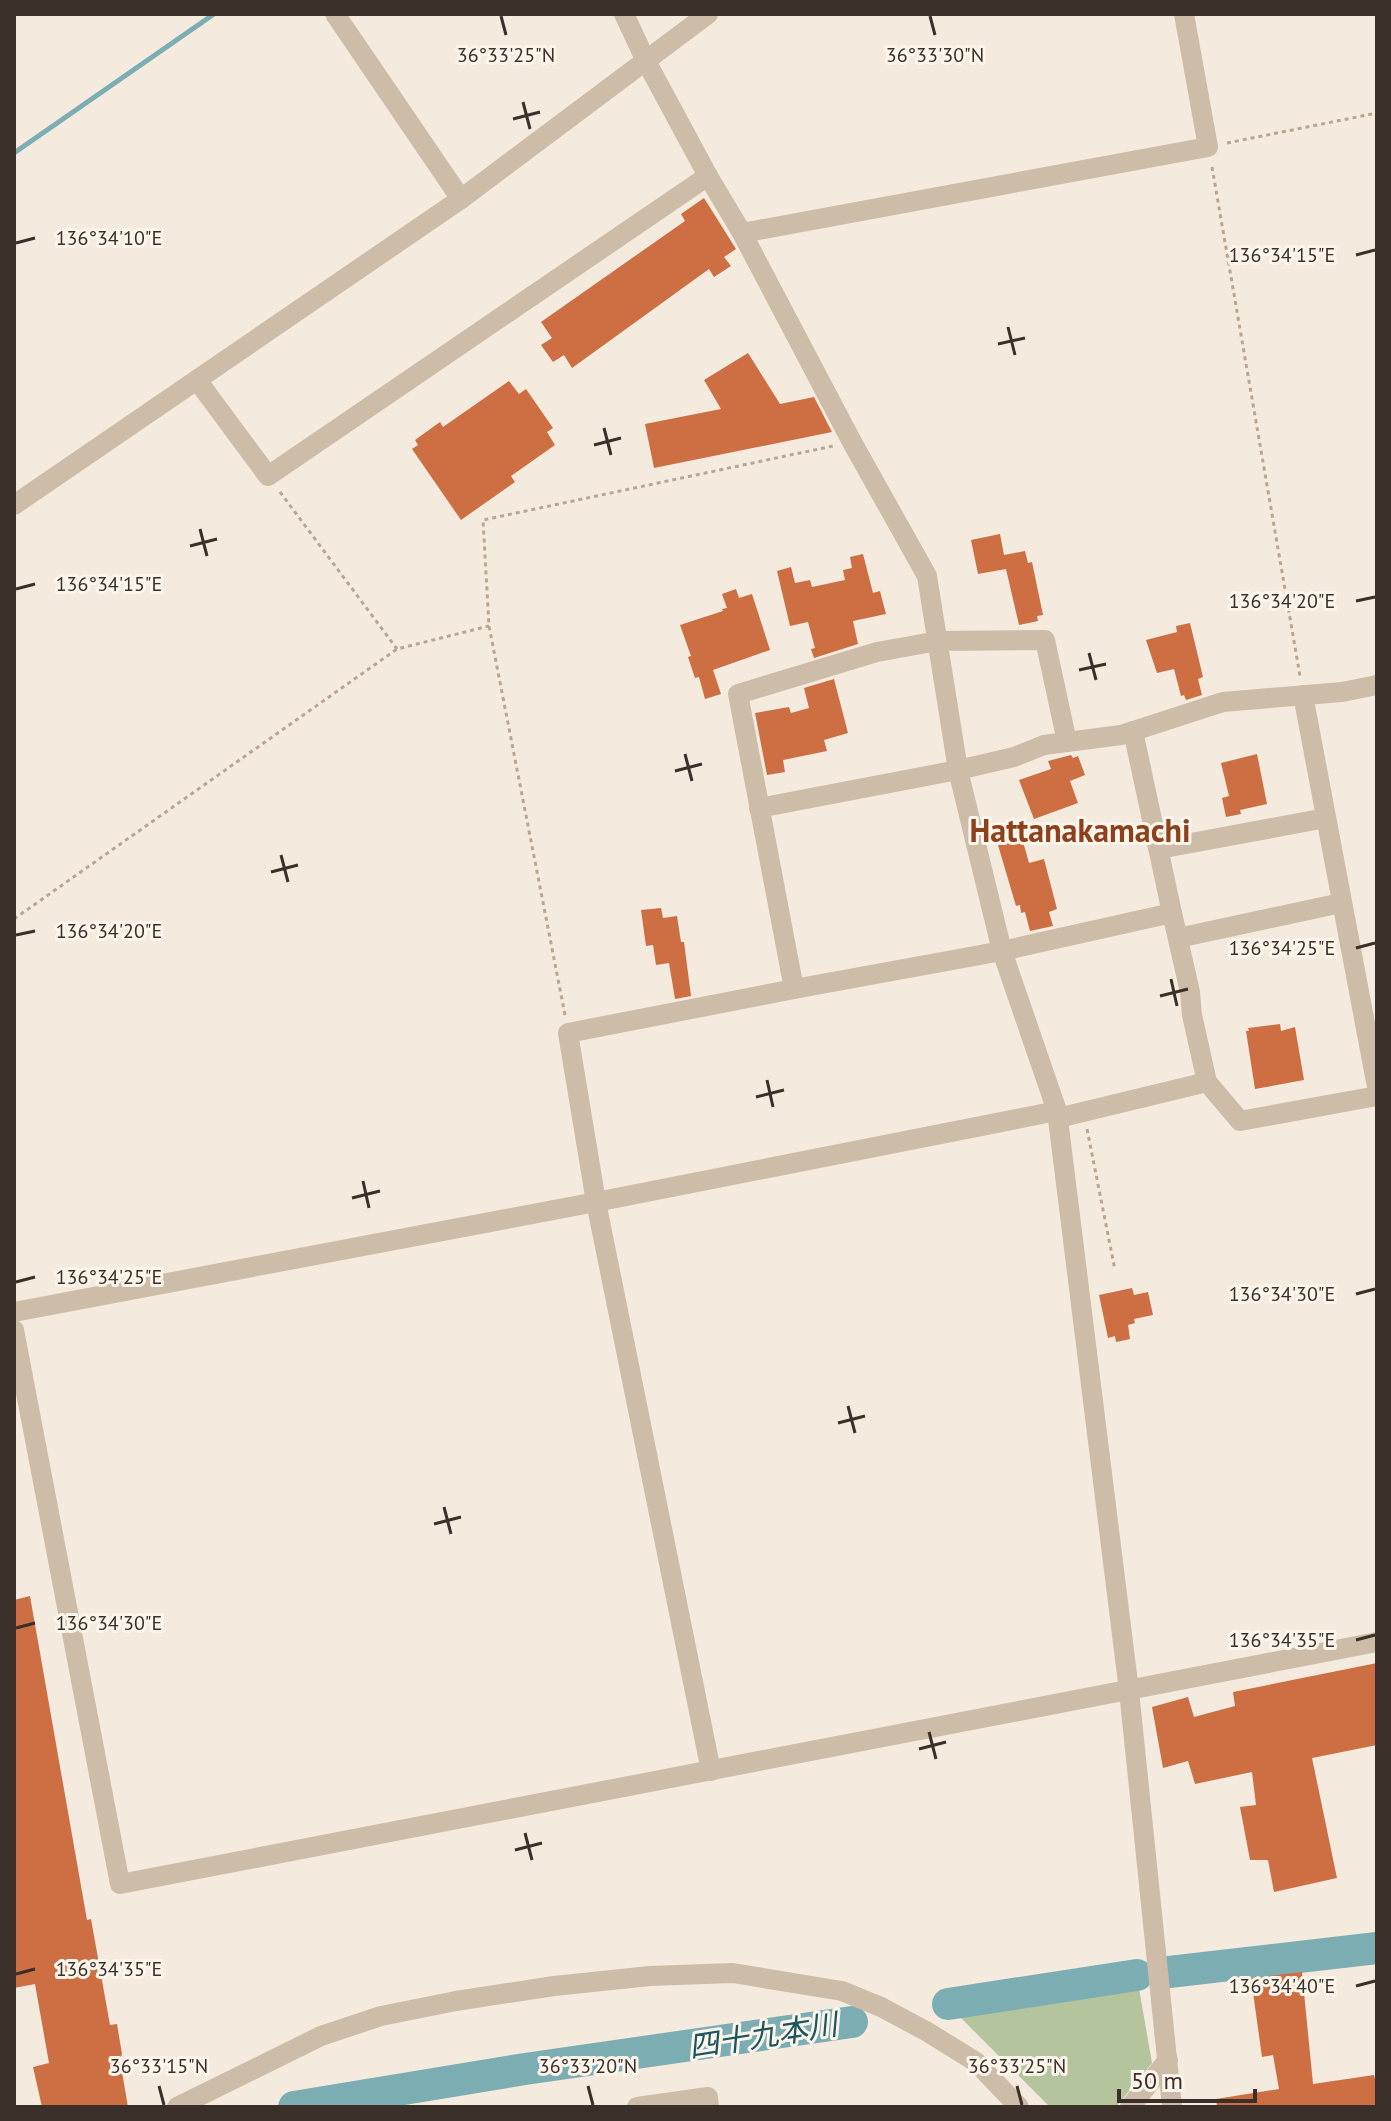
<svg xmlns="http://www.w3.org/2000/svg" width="1391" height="2121" font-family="'PT Sans','Noto Sans JP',sans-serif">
	<rect width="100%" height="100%" fill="#f4ebde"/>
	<polygon fill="#b4c49c" points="1139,1988 1152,2063 1116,2107 1050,2107 953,2010"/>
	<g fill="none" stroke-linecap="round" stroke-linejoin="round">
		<polyline stroke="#7badb3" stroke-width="5" points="14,153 214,14"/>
		<g stroke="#7badb3" stroke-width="32">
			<polyline points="1169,1972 1377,1948"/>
			<polyline points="948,2004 1137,1975"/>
			<polyline points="294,2107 525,2069 852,2022"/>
		</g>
	</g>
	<g fill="#cd6e43">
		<polygon points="704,198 736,249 724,257 731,266 714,277 709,269 572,368 564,355 553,362 541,345 552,338 541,322 685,221 681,214"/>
		<polygon points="748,353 780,404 814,397 832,432 654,468 645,424 721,409 704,380"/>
		<polygon points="509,381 519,394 526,389 553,428 547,432 555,445 511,476 515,482 461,520 412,449 418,445 415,440 440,422 443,427"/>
		<polygon points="1000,534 1004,555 1025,551 1028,563 1032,562 1043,615 1037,616 1038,621 1019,625 1006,569 978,574 971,540"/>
		<polygon points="863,554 873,593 880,591 886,614 853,621 858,644 814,658 811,649 815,648 808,622 790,626 777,571 791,567 795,583 810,580 812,587 845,580 843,570 852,568 850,557"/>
		<polygon points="736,589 739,598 752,594 770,650 713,670 721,694 705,699 699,677 695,678 688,657 691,656 680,625 723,611 722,609 727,608 722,594"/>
		<polygon points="1190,623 1203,677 1198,679 1202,695 1186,700 1184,695 1181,696 1174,669 1157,673 1146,640 1177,632 1176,626"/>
		<polygon points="834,679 848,733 824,740 827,751 783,760 785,772 767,775 755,713 789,707 791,713 809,708 804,688"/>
		<polygon points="1257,754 1267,804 1240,810 1241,814 1226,817 1222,798 1229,796 1221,763"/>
		<polygon points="1071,755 1073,758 1078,756 1085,775 1070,781 1078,803 1034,819 1019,780 1051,769 1048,761"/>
		<polygon points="1022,838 1029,863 1044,859 1057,909 1049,912 1053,926 1030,931 1025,912 1021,913 1020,905 1016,906 998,845"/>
		<polygon points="661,908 663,918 677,916 681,942 684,942 691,996 675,999 669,963 656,965 653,945 646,946 641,910"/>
		<polygon points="1280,1024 1281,1031 1295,1027 1304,1080 1255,1089 1246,1031 1249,1031 1248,1028"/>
		<polygon points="1132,1288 1134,1295 1148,1292 1153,1315 1134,1319 1135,1323 1128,1325 1130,1339 1116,1342 1115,1336 1108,1338 1099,1295"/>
		<polygon points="30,1596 87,1920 91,1919 110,2025 117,2024 122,2054 120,2060 128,2107 42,2107 33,2067 49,2063 35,1984 14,1988 14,1600"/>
		<polygon points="1377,1663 1377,1745 1312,1758 1337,1878 1274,1892 1268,1860 1250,1860 1240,1807 1256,1805 1252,1772 1195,1784 1188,1761 1163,1768 1152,1707 1188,1697 1194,1717 1235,1706 1233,1692"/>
		<polygon points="1302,1972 1313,2084 1374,2075 1377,2088 1377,2107 1217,2107 1216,2099 1279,2089 1273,2055 1262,2057 1251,1978"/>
	</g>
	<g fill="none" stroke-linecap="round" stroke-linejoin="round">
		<g stroke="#b9a692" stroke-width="3" stroke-dasharray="4 4" stroke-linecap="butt">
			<polyline points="1227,143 1377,113"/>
			<polyline points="1212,167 1300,676"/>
			<polyline points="280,492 397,649"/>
			<polyline points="14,919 397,649 489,626"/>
			<polyline points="565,1015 489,626 483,520 833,446"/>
			<polyline points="1087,1129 1115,1270"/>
		</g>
		<g stroke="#cdbca8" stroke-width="20">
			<polyline points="335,14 461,199"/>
			<polyline points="624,14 646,61 708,176 742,233 852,442 927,576 958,770 1002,951 1057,1111 1129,1691 1172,2107"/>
			<polyline points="742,233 1208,147 1184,14"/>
			<polyline points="197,380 268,476 708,176"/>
			<polyline points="14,505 461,199 708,14"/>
			<polyline points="1303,695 1377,1087"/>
			<polyline points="1067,742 1045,640 938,641 877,652 738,694 794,989 1002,951 1172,913 1133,731"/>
			<polyline points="759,808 958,770 1014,757 1044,745 1121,735 1223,702 1342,692 1377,685"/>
			<polyline points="1159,849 1326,818"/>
			<polyline points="1172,913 1190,992 1192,1015 1207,1082 1240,1121 1377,1096"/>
			<polyline points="1178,938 1341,903"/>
			<polyline points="1058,1118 1207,1082"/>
			<polyline points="14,1312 596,1202 1057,1111"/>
			<polyline points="14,1330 120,1884 1377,1642"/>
			<polyline points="711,1771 596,1202 568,1033 794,989"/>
			<polyline points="177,2107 321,2036 381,2016 456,2001 554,1986 650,1976 733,1973 842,1991 881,2007 926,2031 976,2062 1019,2107"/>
			<polyline points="637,2107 708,2097 709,2107"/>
			<polyline points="1130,2107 1168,2060"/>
		</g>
	</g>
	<path fill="none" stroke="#3a2f29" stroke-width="3" d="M501,16L506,35M930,16L935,35M523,102L530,129M513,119L540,112M16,243L35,238M1356,255L1375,250M1008,327L1015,355M998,344L1025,338M604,428L611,455M594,445L621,438M200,529L207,556M190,546L217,539M16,589L35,584M1356,601L1375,597M1089,653L1096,680M1079,670L1106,664M685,754L692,781M675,771L702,764M281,855L288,882M271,872L298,865M16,935L35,931M1356,948L1375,943M1171,979L1177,1006M1160,996L1188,989M767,1080L773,1107M756,1097L784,1090M363,1181L369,1208M352,1198L380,1191M16,1282L35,1277M1356,1294L1375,1289M848,1406L855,1433M838,1423L865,1416M444,1507L451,1534M434,1524L461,1517M16,1628L35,1623M1356,1640L1375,1635M929,1732L936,1759M919,1749L946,1742M525,1833L532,1860M515,1850L542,1843M16,1974L35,1969M1356,1986L1375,1981M159,2086L164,2105M588,2086L593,2105M1017,2086L1022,2105"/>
	<g text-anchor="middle" stroke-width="6" stroke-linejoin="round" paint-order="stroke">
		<g font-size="30" font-style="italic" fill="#1b555e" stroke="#fbf5eb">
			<text transform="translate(763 2036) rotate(-9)" y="10">四十九本川</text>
		</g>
		<g font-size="32" font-weight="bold" fill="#8e401d" stroke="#fbf5eb">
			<text x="1080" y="842">Hattanakamachi</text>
		</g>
	</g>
	<g font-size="20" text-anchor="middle" fill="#3a2f29" stroke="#fbf5eb" stroke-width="6" stroke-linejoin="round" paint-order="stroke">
		<text x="506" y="62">36°33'25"N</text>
		<text x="935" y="62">36°33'30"N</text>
		<text x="109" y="245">136°34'10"E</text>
		<text x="1282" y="262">136°34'15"E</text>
		<text x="109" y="591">136°34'15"E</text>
		<text x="1282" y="608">136°34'20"E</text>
		<text x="109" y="938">136°34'20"E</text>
		<text x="1282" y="955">136°34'25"E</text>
		<text x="109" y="1284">136°34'25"E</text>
		<text x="1282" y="1301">136°34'30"E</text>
		<text x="109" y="1630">136°34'30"E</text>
		<text x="1282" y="1647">136°34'35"E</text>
		<text x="109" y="1976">136°34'35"E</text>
		<text x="1282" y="1993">136°34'40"E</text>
		<text x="159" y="2073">36°33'15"N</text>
		<text x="588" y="2073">36°33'20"N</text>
		<text x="1017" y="2073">36°33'25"N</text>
	</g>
	<rect width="1391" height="2121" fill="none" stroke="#3a2f29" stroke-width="32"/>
	<path d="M1119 2089v12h136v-12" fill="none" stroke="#3a2f29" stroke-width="4"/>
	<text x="1131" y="2089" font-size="24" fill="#3a2f29" stroke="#fbf5eb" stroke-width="6" paint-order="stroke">50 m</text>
</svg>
